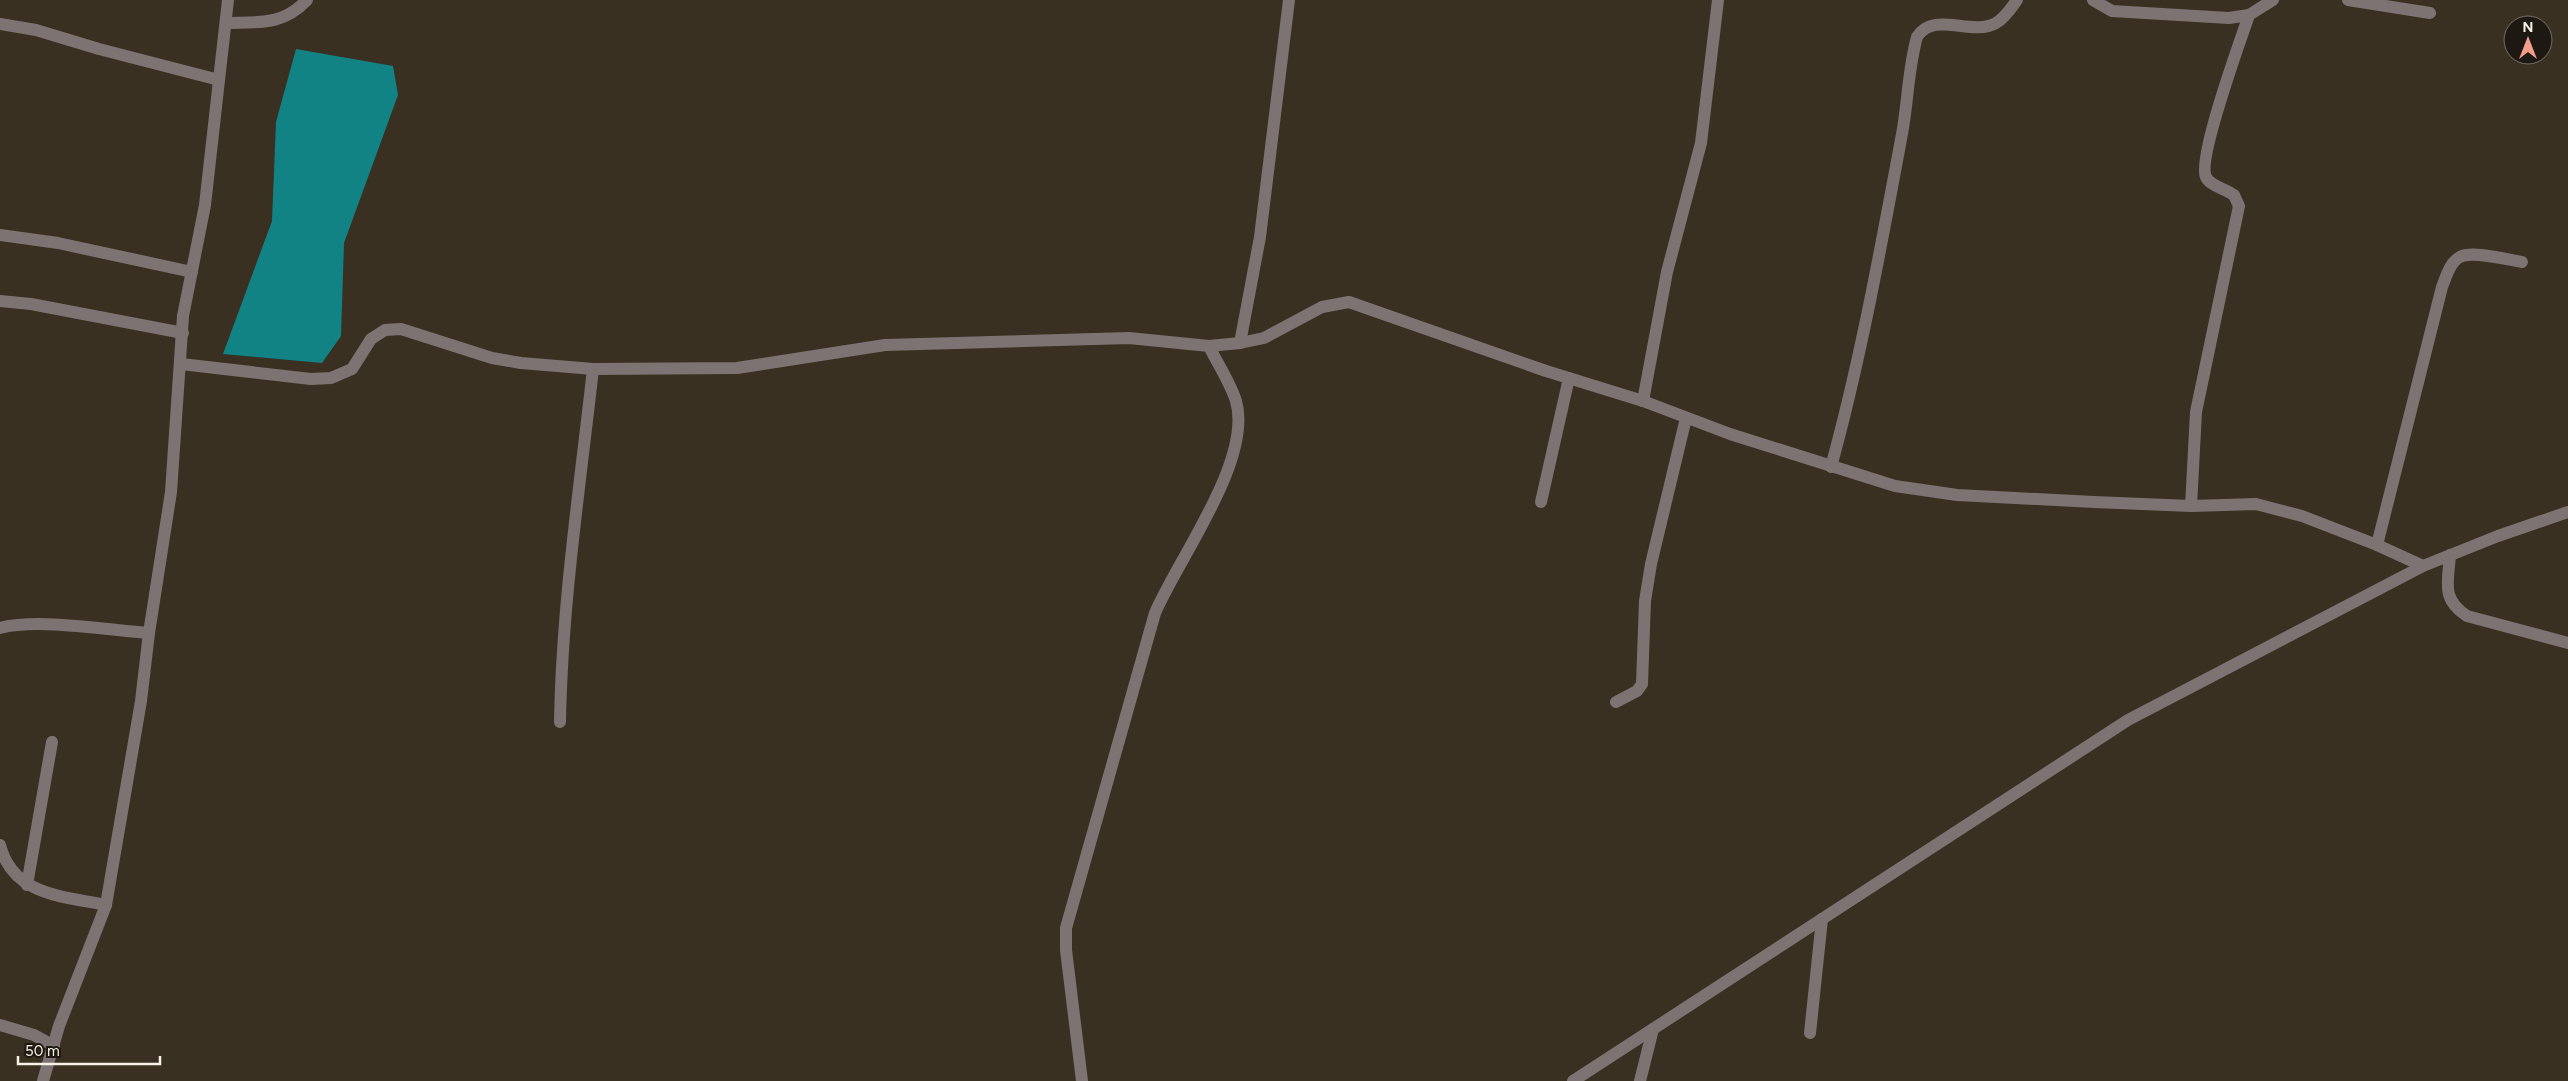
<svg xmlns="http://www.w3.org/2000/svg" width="2568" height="1081" font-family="Figtree,sans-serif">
	<rect width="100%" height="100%" fill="#393021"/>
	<polygon fill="#128385" points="296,49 393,66 398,95 344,243 341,336 322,363 223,354 272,221 276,122"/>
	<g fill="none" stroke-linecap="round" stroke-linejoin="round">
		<g stroke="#7d7372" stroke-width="12">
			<polyline points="2093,0 2112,11 2229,18 2249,15 2273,0"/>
			<polyline points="2348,0 2430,13"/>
			<path d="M226,23C259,22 282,26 307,0"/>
			<polyline points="0,24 36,30 99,49 219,80"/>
			<polyline points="0,235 58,243 192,272"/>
			<polyline points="0,301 31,304 183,333"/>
			<polyline points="1240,343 1260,237 1289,0"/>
			<polyline points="181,364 311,379 331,378 352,369 371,339 385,330 401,329 492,358 521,363 593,369 737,368 885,345 1129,338 1209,346 1240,343 1264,338 1322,307 1349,302 1546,371 1643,401 1730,434 1895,486 1957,495 2094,502 2191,506 2256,504 2302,516 2377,545 2423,566"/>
			<polyline points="1643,401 1667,272 1701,143 1718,0"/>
			<path d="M1831,467C1861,358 1881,246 1902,134C1908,102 1908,69 1917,37C1934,10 1971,37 1996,23C2005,18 2011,8 2017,0"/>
			<polyline points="1541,502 1569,378"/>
			<path d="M2191,506L2196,412L2239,206L2234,195C2226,189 2210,186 2206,177C2197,159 2241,39 2249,15"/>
			<path d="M2377,545L2442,287C2446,277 2450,262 2460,257C2472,250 2508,260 2522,262"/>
			<path d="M2450,555C2448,583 2441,599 2467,616L2568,643"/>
			<path d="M0,628C38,618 108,630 149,633"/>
			<polyline points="1616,702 1637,691 1642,684 1645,601 1651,564 1686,418"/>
			<path d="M560,722C562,604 580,486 593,369"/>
			<path d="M0,845C13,896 63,896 106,905"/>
			<polyline points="27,885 52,742"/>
			<polyline points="0,1025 34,1035 54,1046"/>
			<polyline points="1810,1033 1822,919"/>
			<polyline points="43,1081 59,1026 106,905 141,701 149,633 171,492 183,316 205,205 228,0"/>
			<path d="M1082,1081L1066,950V928L1155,613C1178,559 1253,460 1236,401C1230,382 1217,363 1209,346"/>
			<polyline points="1573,1081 2128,720 2423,566 2498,536 2568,512"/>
			<polyline points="1640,1081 1653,1029"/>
		</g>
	</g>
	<g transform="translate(2528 40)"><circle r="24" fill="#1d1912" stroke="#746f68"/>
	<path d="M0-4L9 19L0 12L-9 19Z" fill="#f49e89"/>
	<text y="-8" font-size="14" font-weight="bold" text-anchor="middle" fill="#f7f1e8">N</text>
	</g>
	<path d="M18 1056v8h142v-8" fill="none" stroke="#f7f1e8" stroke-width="2.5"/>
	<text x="25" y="1056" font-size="15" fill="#f7f1e8" stroke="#1d1912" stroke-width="4" paint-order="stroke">50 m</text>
</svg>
